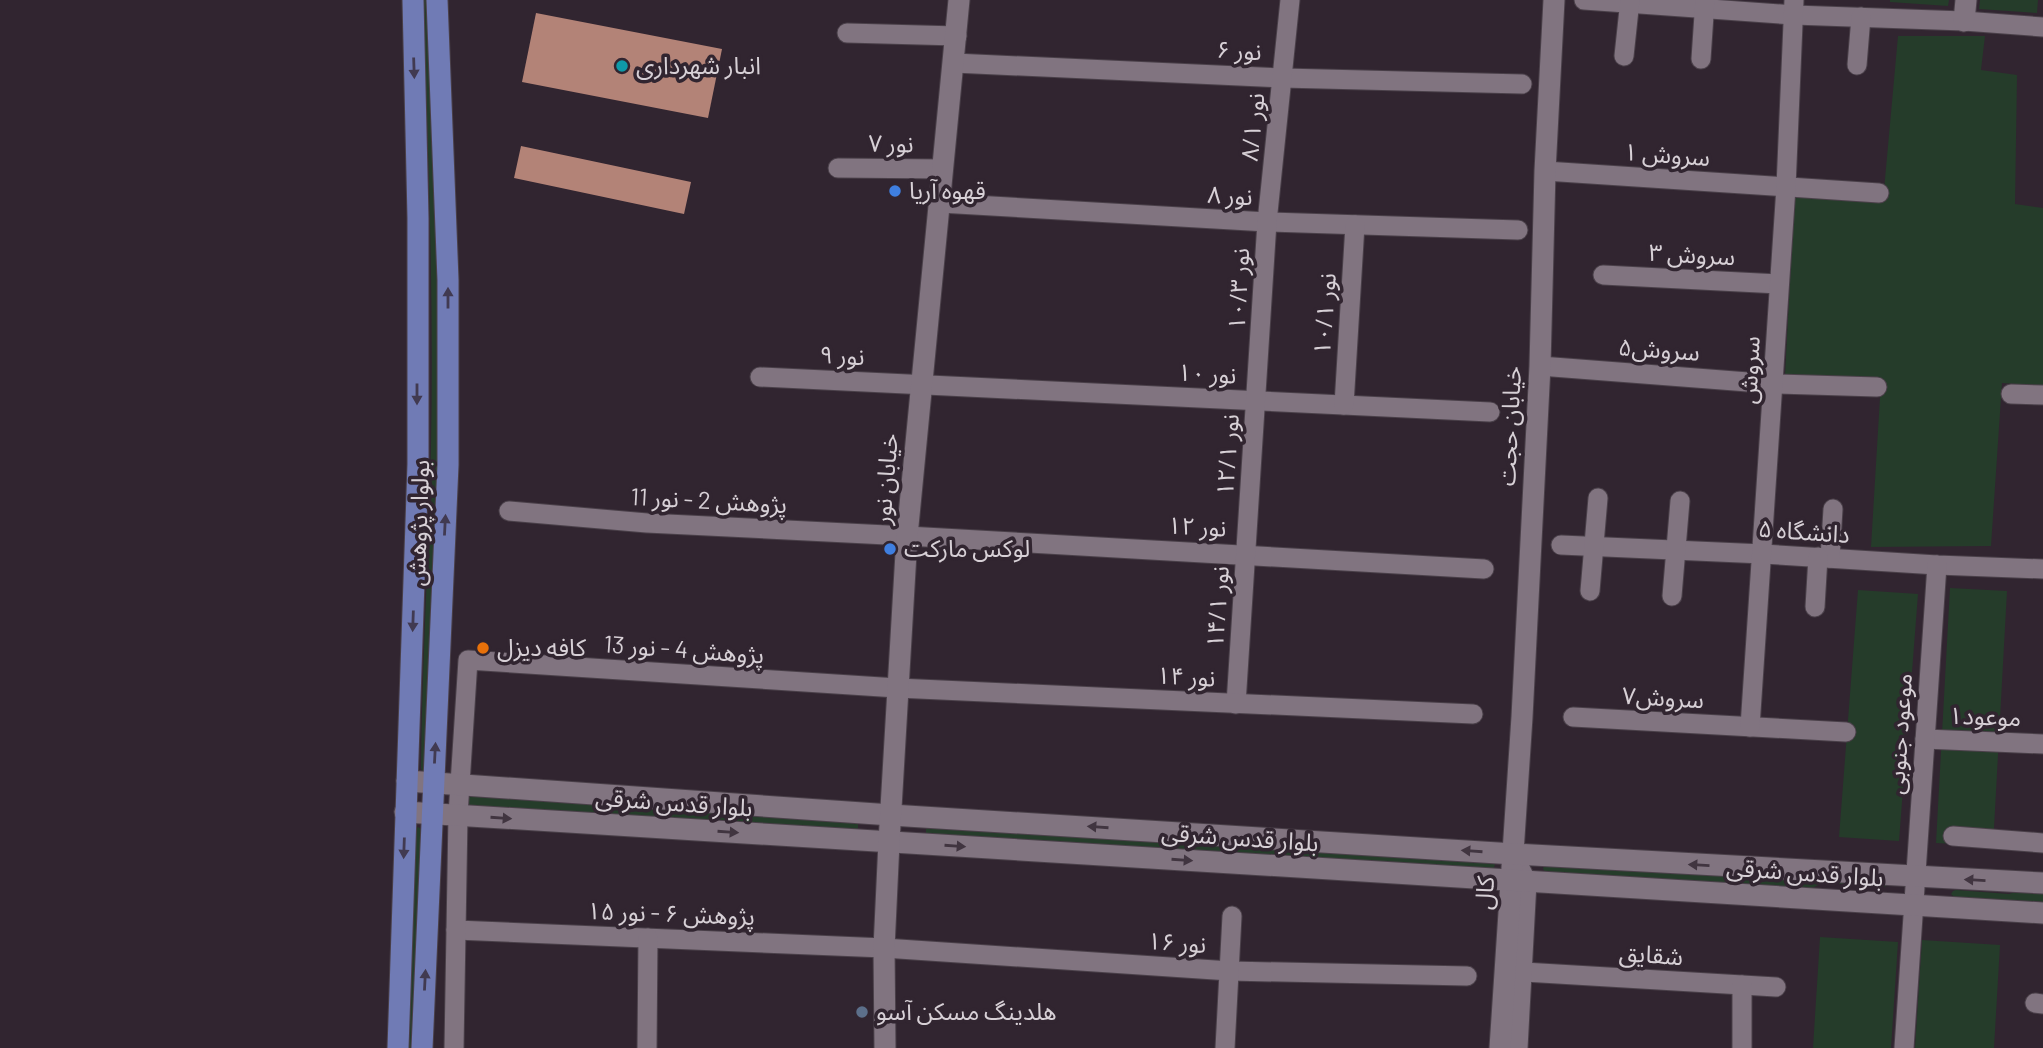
<svg xmlns="http://www.w3.org/2000/svg" width="2043" height="1048" font-family="Barlow,'Noto Sans Arabic',sans-serif">
	<rect width="100%" height="100%" fill="#312530"/>
	<g fill="#253c2a">
		<path d="M423,0H430L439,298L438,511L426,771H422L421,768C422,660 429,553 431,445C434,297 428,148 423,0Z"/>
		<polygon points="1890,0 1949,0 1948,6 1890,2"/>
		<polygon points="1980,0 2038,0 2037,13 1979,9"/>
		<polygon points="1898,36 1985,36 1981,70 2017,75 2015,204 2043,208 2043,386 2002,383 1991,546 1871,547 1881,381 1785,375 1795,187 1883,201"/>
		<polygon points="1950,588 2007,591 1993,846 1936,843"/>
		<polygon points="1858,590 1918,594 1899,841 1839,837"/>
		<polygon points="465,796 851,820 858,823 858,828 855,831 464,806"/>
		<polygon points="930,826 1493,861 1495,865 1493,869 929,835 926,833 926,829"/>
		<polygon points="418,827 421,829 422,834 414,1048 407,1048 415,829"/>
		<polygon points="1544,865 1889,885 1884,887 1823,883 1810,889 1546,873 1543,869"/>
		<polygon points="2025,889 2043,890 2043,902 1954,897 1951,894 1953,891 1956,890 2009,894"/>
		<polygon points="1820,937 1898,942 1891,1048 1813,1048"/>
		<polygon points="1922,940 2000,945 1994,1048 1915,1048"/>
	</g>
	<g fill="#b38377">
		<polygon points="536,13 722,49 708,118 522,82"/>
		<polygon points="521,146 691,182 684,214 514,178"/>
	</g>
	<g fill="none" stroke-linecap="round" stroke-linejoin="round">
		<g stroke="#4a4049" stroke-width="21">
			<g id="minor">
				<polyline points="1584,0 1794,15 1964,21 2043,27"/>
				<polyline points="847,33 957,36"/>
				<polyline points="1624,56 1630,0"/>
				<polyline points="1701,59 1705,0"/>
				<polyline points="954,63 1283,78 1522,84"/>
				<polyline points="1857,65 1861,17"/>
				<polyline points="838,168 943,169"/>
				<polyline points="1545,171 1879,193"/>
				<polyline points="940,203 1267,222 1518,230"/>
				<polyline points="1603,275 1779,284"/>
				<polyline points="1540,366 1774,384 1877,387"/>
				<polyline points="760,377 1490,412"/>
				<polyline points="2011,394 2043,395"/>
				<polyline points="1344,405 1355,225"/>
				<polyline points="509,511 647,523 907,536 1484,569"/>
				<polyline points="1561,545 1763,554 1937,565 2043,569"/>
				<polyline points="1830,558 1833,509"/>
				<polyline points="1590,591 1598,498"/>
				<polyline points="1672,596 1680,501"/>
				<polyline points="1815,607 1818,557"/>
				<polyline points="1236,704 1267,222 1290,0"/>
				<polyline points="1573,717 1846,732"/>
				<polyline points="1750,727 1786,187 1794,0"/>
				<polyline points="1925,739 2043,744"/>
				<polyline points="1953,836 2043,843"/>
				<polyline points="456,930 884,948 1230,971 1467,976"/>
				<polyline points="1523,972 1776,987"/>
				<polyline points="1742,985 1742,1048"/>
				<polyline points="2035,1003 2043,1004"/>
				<polyline points="454,1048 458,815 468,660 897,688 1473,714"/>
				<polyline points="647,1048 648,938"/>
				<polyline points="1225,1048 1232,916"/>
				<polyline points="1518,1048 1527,882 1520,868"/>
				<polyline points="1904,1048 1937,565"/>
			</g>
		</g>
		<g stroke="#4a4049" stroke-width="23">
			<g id="tertiary">
				<polyline points="1964,21 1966,0"/>
				<polyline points="1500,1048 1522,717 1540,366 1545,171 1554,0"/>
			</g>
		</g>
		<g stroke="#4a4049" stroke-width="23">
			<g id="secondary">
				<polyline points="407,781 891,815 1514,854 2043,883"/>
				<polyline points="405,812 2043,913"/>
				<polyline points="885,1048 884,948 889,842 907,536 959,0"/>
			</g>
		</g>
		<g stroke="#4a4049" stroke-width="23">
			<g id="primary">
				<polyline points="398,1048 418,464 418,218 413,0"/>
				<polyline points="422,1048 448,465 448,280 437,0"/>
			</g>
		</g>
		<use href="#minor" stroke="#817480" stroke-width="19"/>
		<use href="#tertiary" stroke="#817480" stroke-width="21"/>
		<use href="#secondary" stroke="#817480" stroke-width="21"/>
		<use href="#primary" stroke="#707bb5" stroke-width="21"/>
	</g>
	<defs><path id="oneway-solid" d="M-6-.8H1V-3.2L6.5 0L1 3.2V.8H-6Z" transform="scale(1.75)"/></defs>
	<g fill="#413a51">
		<use href="#oneway-solid" transform="translate(414 68) rotate(88)"/>
		<use href="#oneway-solid" transform="translate(448 298) rotate(-90)"/>
		<use href="#oneway-solid" transform="translate(417 394) rotate(90)"/>
		<use href="#oneway-solid" transform="translate(445 525) rotate(-87)"/>
		<use href="#oneway-solid" transform="translate(413 621) rotate(92)"/>
		<use href="#oneway-solid" transform="translate(435 753) rotate(-87)"/>
		<use href="#oneway-solid" transform="translate(404 848) rotate(92)"/>
		<use href="#oneway-solid" transform="translate(425 980) rotate(-87)"/>
	</g>
	<g fill="#413540">
		<use href="#oneway-solid" transform="translate(501 818) rotate(4)"/>
		<use href="#oneway-solid" transform="translate(1098 827) rotate(-176)"/>
		<use href="#oneway-solid" transform="translate(728 832) rotate(4)"/>
		<use href="#oneway-solid" transform="translate(955 846) rotate(4)"/>
		<use href="#oneway-solid" transform="translate(1472 851) rotate(-176)"/>
		<use href="#oneway-solid" transform="translate(1182 860) rotate(4)"/>
		<use href="#oneway-solid" transform="translate(1699 865) rotate(-177)"/>
		<use href="#oneway-solid" transform="translate(1975 880) rotate(-177)"/>
	</g>
	<circle fill="#0f9aa8" stroke="#312530" stroke-width="2.5" cx="622" cy="66" r="7"/>
	<g fill="#3f7fe0" stroke="#312530" stroke-width="2.5">
		<circle cx="895" cy="191" r="7"/>
		<circle cx="890" cy="549" r="7"/>
	</g>
	<circle fill="#e8710a" stroke="#312530" stroke-width="2.5" cx="483" cy="648" r="7"/>
	<circle fill="#5c6f8a" stroke="#312530" stroke-width="2.5" cx="862" cy="1012" r="7"/>
	<g text-anchor="middle" stroke-width="7" stroke-linejoin="round" paint-order="stroke">
		<g font-size="24" fill="#d7d0d6" stroke="#312530">
			<text transform="translate(1239 51) rotate(3)" y="8">نور ۶</text>
			<text transform="translate(1253 127) rotate(-84)" y="8">نور ۸/۱</text>
			<text transform="translate(891 144) rotate(1)" y="8">نور ۷</text>
			<text transform="translate(1667 155) rotate(4)" y="8">سروش ۱</text>
			<text transform="translate(1230 196) rotate(3)" y="8">نور ۸</text>
			<text transform="translate(1692 255) rotate(3)" y="8">سروش ۳</text>
			<text transform="translate(1239 289) rotate(-87)" y="8">نور ۱۰/۳</text>
			<text transform="translate(1325 314) rotate(-86)" y="8">نور ۱۰/۱</text>
			<text transform="translate(1659 350) rotate(4)" y="8">سروش۵</text>
			<text transform="translate(842 356) rotate(3)" y="8">نور ۹</text>
			<text transform="translate(1750 370) rotate(-87)" y="8">سروش</text>
			<text transform="translate(1207 374) rotate(3)" y="8">نور ۱۰</text>
			<text transform="translate(1510 426) rotate(-87)" y="8">خیابان حجت</text>
			<text transform="translate(1228 455) rotate(-86)" y="8">نور ۱۲/۱</text>
			<text transform="translate(886 479) rotate(-85)" y="8">خیابان نور</text>
			<text transform="translate(709 501) rotate(3)" y="8">پژوهش 2 - نور 11</text>
			<text transform="translate(419 523) rotate(-88)" y="8">بولوار پژوهش</text>
			<text transform="translate(1197 527) rotate(3)" y="8">نور ۱۲</text>
			<text transform="translate(1804 532) rotate(4)" y="8">دانشگاه ۵</text>
			<text transform="translate(1218 607) rotate(-86)" y="8">نور ۱۴/۱</text>
			<text transform="translate(684 650) rotate(4)" y="8">پژوهش 4 - نور 13</text>
			<text transform="translate(1186 677) rotate(3)" y="8">نور ۱۴</text>
			<text transform="translate(1663 698) rotate(3)" y="8">سروش۷</text>
			<text transform="translate(1985 717) rotate(2)" y="8">موعود۱</text>
			<text transform="translate(1900 734) rotate(-86)" y="8">موعود جنوبی</text>
			<text transform="translate(674 803) rotate(4)" y="8">بلوار قدس شرقی</text>
			<text transform="translate(1240 838) rotate(4)" y="8">بلوار قدس شرقی</text>
			<text transform="translate(1805 873) rotate(4)" y="8">بلوار قدس شرقی</text>
			<text transform="translate(1485 893) rotate(-86)" y="8">کال</text>
			<text transform="translate(671 914) rotate(2)" y="8">پژوهش ۶ - نور ۱۵</text>
			<text transform="translate(1177 943) rotate(4)" y="8">نور ۱۶</text>
			<text transform="translate(1651 955) rotate(4)" y="8">شقایق</text>
		</g>
		<g font-size="24" fill="#d7d0d6" stroke="#312530" text-anchor="start">
			<text x="636" y="74">انبار شهرداری</text>
			<text x="909" y="199">قهوه آریا</text>
			<text x="904" y="557">لوکس مارکت</text>
			<text x="497" y="656">کافه دیزل</text>
			<text x="876" y="1020">هلدینگ مسکن آسو</text>
		</g>
	</g>
</svg>
